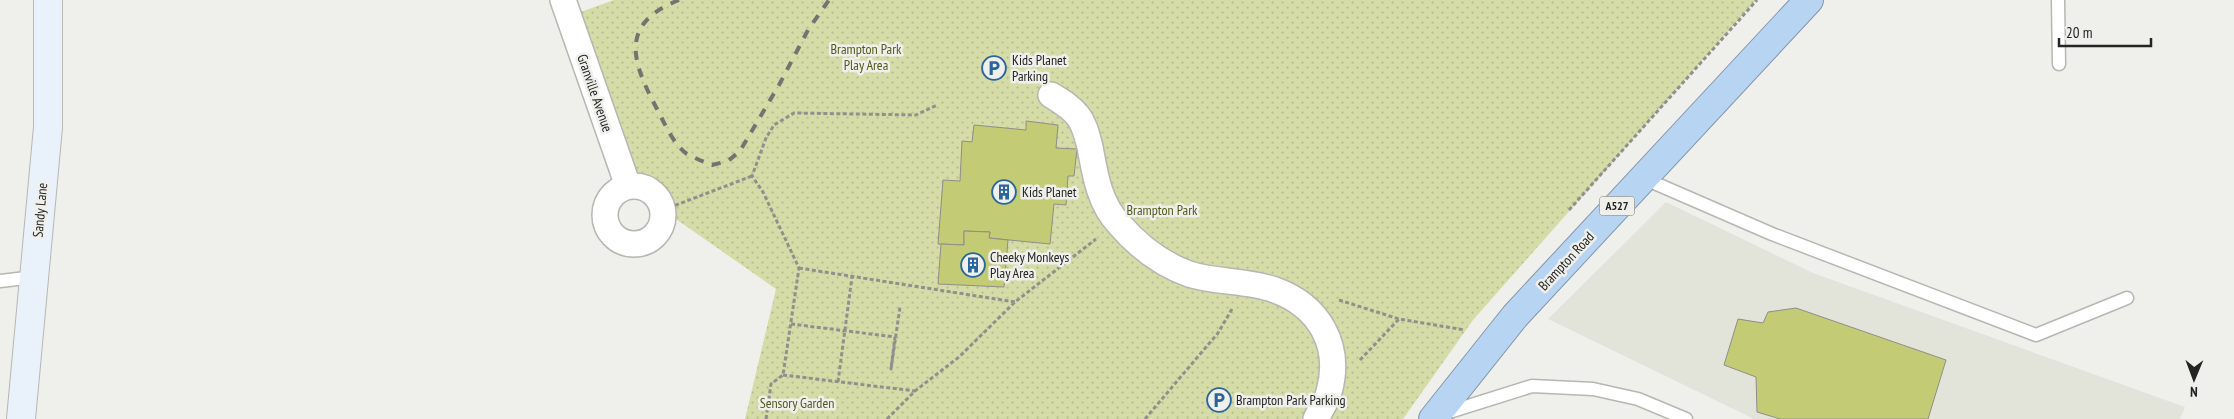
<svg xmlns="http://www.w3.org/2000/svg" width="2234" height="419" font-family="'PT Sans Narrow',sans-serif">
	<defs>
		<pattern id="park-dots" width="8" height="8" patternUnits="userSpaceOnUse" patternTransform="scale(1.25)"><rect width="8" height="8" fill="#d6dca7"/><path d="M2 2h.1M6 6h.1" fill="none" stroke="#b8bd8f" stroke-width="1.8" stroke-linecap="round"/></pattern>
	</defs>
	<rect width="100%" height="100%" fill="#eff0ec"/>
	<polygon fill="#e3e4d9" points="1666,202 1813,273 2185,407 2180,419 1754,419 1548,319"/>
	<path fill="url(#park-dots)" d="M614,0H1756L1473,320L1403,419H745L776,289L663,210C659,194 648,189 632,186L575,14Z"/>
	<g fill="#c3cb75" stroke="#8e8e8b">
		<polygon points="1026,121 1058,125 1056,148 1077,149 1074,176 1068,176 1066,205 1054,204 1050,244 989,238 990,232 964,231 964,245 938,244 943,180 960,181 962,141 972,142 974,125 1026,130"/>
		<polygon points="964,231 990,232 989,238 1008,240 1004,287 938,284 941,244 964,245"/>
		<polygon points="1796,308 1946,360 1928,419 1780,419 1757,412 1756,377 1724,365 1738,319 1763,323 1768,312"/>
	</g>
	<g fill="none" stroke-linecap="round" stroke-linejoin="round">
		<g stroke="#b6b7b3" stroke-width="15">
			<g id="lane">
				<polyline points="2058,0 2059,64"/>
				<polyline points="1643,178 1772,234 2036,335 2127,298"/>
				<polyline points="0,281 34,277"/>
				<polyline points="1443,414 1532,386 1593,389 1638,399 1686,419"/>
			</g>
		</g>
		<g stroke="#b6b7b3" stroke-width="28">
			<g id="street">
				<polyline points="563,0 628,186"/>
				<path d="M1051,95C1061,101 1071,107 1078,116C1085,125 1087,136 1090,147C1095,174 1099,203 1119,224C1138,246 1161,264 1189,274C1217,283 1247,280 1275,290C1319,306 1342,345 1329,392C1327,401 1320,410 1316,419"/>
				<circle cx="634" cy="215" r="29"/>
			</g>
		</g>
		<g stroke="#b6b7b3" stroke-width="30">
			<polyline id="secondary" points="21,419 48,127 48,0"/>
		</g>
		<g stroke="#8496aa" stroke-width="30">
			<polyline id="highway" points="1433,419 1515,316 1809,0"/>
		</g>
		<g stroke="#90908d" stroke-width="3" stroke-dasharray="4 2.5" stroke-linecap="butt">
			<polyline points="663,210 752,176"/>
			<polyline points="1569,210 1757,0"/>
			<polyline points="799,268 1015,302"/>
			<polyline points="1339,300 1399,319 1465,330"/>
			<polyline points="791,324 895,337 891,369 900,307"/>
			<polyline points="1360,360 1399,319"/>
			<polyline points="783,375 915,391"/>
			<polyline points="838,382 852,277"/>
			<polyline points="766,419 771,384 783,375 799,268 763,192 752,176 766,138 774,125 794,113 916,115 937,105"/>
			<polyline points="887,419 915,391 959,357 1015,302 1096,239"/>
			<polyline points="1145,419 1218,333 1232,309"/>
		</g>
		<use href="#lane" stroke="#fff" stroke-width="12"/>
		<use href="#street" stroke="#fff" stroke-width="25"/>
		<use href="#secondary" stroke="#e9f2fb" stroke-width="28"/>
		<use href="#highway" stroke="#b7d4f3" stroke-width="28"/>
		<path stroke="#737471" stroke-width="4" stroke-dasharray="9 9" stroke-linecap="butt" d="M679,0C618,24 632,62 657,109C665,124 673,144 687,154C695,158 704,162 712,165L728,161L740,151L779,85L808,30L829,0"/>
	</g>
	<defs>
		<g id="parking-ring" transform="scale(1.25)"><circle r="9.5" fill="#eff0ec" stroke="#2a659c" stroke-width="1.5"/><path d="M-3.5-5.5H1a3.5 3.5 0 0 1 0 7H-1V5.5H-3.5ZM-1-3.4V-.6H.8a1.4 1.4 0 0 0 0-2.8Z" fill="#2a659c"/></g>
		<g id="building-ring" transform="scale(1.25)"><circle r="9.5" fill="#eff0ec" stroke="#2a659c" stroke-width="1.5"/><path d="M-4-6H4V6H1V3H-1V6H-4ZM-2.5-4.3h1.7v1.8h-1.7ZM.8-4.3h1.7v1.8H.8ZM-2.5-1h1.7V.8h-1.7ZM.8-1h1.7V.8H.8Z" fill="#2a659c"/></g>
	</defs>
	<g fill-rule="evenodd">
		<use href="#parking-ring" x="994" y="68"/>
		<use href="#building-ring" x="1004" y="192"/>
		<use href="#building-ring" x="973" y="265"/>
		<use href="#parking-ring" x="1219" y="400"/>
	</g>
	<g text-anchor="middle" stroke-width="5" stroke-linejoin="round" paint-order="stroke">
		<rect fill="#eff0ec" stroke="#61615f" stroke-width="1" x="1599.5" y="196.5" width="35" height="19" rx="4"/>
		<g font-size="12" font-weight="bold" fill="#242422">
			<text x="1617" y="210">A527</text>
		</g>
		<g font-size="14" fill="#54591a" stroke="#eff0ec">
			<text x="866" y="54">Brampton Park<tspan x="866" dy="16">Play Area</tspan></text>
			<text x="1162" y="215">Brampton Park</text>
			<text x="797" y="408">Sensory Garden</text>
		</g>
		<g font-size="14" fill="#242422" stroke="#eff0ec" text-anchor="start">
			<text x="1012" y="65">Kids Planet<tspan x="1012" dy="16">Parking</tspan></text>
			<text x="1022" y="197">Kids Planet</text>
			<text x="990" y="262">Cheeky Monkeys<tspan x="990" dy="16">Play Area</tspan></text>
			<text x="1236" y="405">Brampton Park Parking</text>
		</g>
		<g font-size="14" fill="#242422" stroke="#eff0ec">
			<text transform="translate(595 93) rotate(71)" y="5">Granville Avenue</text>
			<text transform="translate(40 210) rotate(-85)" y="5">Sandy Lane</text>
			<text transform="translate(1566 261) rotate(-47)" y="5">Brampton Road</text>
		</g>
	</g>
	<g transform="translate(2194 379) rotate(181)" stroke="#eff0ec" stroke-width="4" paint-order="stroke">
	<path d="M0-4L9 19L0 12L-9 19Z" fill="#242422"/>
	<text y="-8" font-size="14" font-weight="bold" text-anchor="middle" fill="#242422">N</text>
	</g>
	<path d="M2059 38v8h92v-8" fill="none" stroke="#242422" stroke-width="2.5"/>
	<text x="2066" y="38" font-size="15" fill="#242422" stroke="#eff0ec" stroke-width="4" paint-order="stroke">20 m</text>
</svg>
